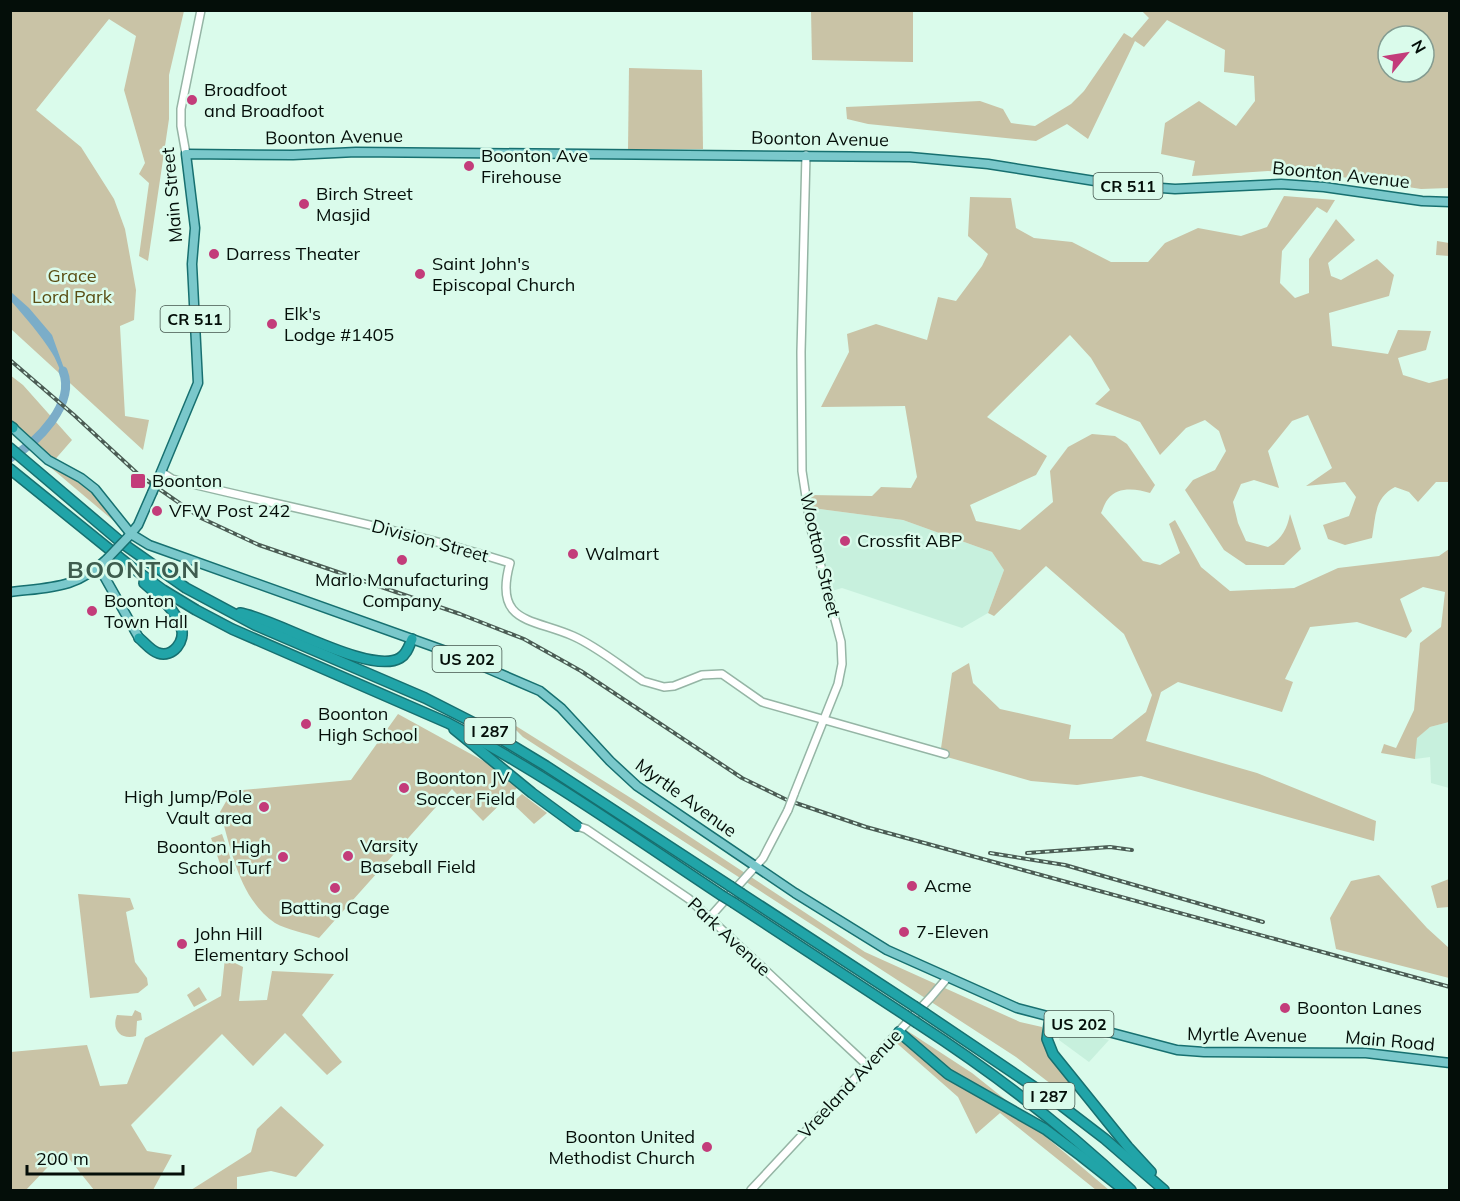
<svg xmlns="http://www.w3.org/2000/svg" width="1460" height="1201" font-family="Mulish,sans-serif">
	<rect width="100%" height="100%" fill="#dafbeb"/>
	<g fill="#c7f0dd">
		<polygon points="812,508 903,520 992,552 1004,570 988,613 962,628 842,588 832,591 817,541"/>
		<polygon points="1449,722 1449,788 1431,783 1430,757 1415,759 1416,738 1430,727"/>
		<polygon points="1062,1027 1109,1040 1089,1062 1059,1040"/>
	</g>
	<g fill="#c9c3a6" fill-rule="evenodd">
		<polygon points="10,11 184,11 169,75 169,119 148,261 139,256 149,183 139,174 145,163 124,90 136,36 109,19 36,110 81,147 114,199 125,229 136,290 134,320 120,326 125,416 149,420 143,450 11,329"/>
		<polygon points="811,11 913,11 913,62 812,60"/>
		<path d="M1142,11H1449V188L1421,189L1335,176L1268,171L1192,176L1195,161L1161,154L1165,123L1199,101L1236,126L1255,101L1254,76L1224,72L1225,50L1167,20L1144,47L1135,41L1088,139L1067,124L1036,141L868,124L847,119L846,107L980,101L1003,109L1011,123L1035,126L1071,104L1084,91L1124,33L1132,38L1149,18ZM1388,36H1424V72H1388Z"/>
		<polygon points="629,68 702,70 703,149 628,149"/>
		<path d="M1284,196L1335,200L1327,213L1317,207L1282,251L1280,283L1295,298L1309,293V259L1336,219L1355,240L1328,263L1331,276L1341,280L1377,259L1394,275L1389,296L1329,313L1332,346L1388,354L1398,330L1431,331L1426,350L1398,358L1403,375L1429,383L1449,378V482H1436L1418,502L1409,492L1395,487C1374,498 1376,516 1372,538L1345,545L1328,539L1323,525L1349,516L1356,497L1345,482L1306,486L1332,468L1308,415L1292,421L1268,451L1279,488L1254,480L1241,484L1233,502L1238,523L1246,541L1268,547C1282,539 1287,529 1290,514L1301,549L1284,565H1246L1224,550L1185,490L1193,480L1215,470L1226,451L1219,431L1205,420L1186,428L1160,455L1140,422L1095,404L1110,390L1091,358L1070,335L987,417L1047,456L1036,475L970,505L976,521L1020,530L1053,502L1050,471L1068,447L1092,434L1115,436L1127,444L1155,485L1150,493C1137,489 1118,486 1108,499C1105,502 1103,509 1101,513L1143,561L1160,565L1180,553L1169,524L1175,520L1201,567L1230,591L1294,588L1338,568L1439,556L1449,549V722L1430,727L1417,738L1415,759L1381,753L1384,744L1396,748L1414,710L1420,643L1441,627L1445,592L1423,587L1400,599L1412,631L1406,638L1357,622L1310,627L1285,679L1293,682L1282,712L1178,682L1161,692L1146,741L1257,773L1376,821L1374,841L1141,776L1077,785L1031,781L940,755L952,673L969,663L973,683L1000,709L1071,725L1069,739H1112L1146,712L1152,695L1124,634L1046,566L994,616L988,613L1004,570L992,552L903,520L812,508L810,495L872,496L881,487L911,488L917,477L905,406L821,407L849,352L847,334L876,324L927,340L938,297L956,301L982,266L988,254L968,236L970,197L1011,198L1016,228L1034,238L1072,242L1111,262H1148L1165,243L1198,228L1241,236L1267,227Z"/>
		<polygon points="1437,241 1449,243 1449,256 1436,255"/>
		<polygon points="10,375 23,385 72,440 52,463 96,491 121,527 11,434"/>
		<path d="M398,714L500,770L519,786L483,821L452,789L319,938C306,933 287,930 275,923C239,898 232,851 220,812L232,791L351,780Z"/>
		<polygon points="505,719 634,800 865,952 1020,1022 1042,1027 1044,1042 1070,1084 1069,1098 1016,1057 523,737"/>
		<polygon points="522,794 547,813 534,824 512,803"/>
		<polygon points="222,834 235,871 224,875 211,838"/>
		<polygon points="1379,875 1427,928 1449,948 1449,978 1336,949 1330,918 1351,881"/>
		<polygon points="1449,879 1449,907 1437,908 1431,886"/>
		<polygon points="78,894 130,898 134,909 126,912 135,962 147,978 148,985 138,993 90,998"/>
		<polygon points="225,958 243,967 239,1001 267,1000 272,971 334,974 302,1015 342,1062 327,1075 285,1033 253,1066 222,1034 131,1125 147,1151 172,1155 153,1190 94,1190 63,1151 26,1190 11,1189 11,1052 87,1045 100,1086 127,1084 145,1038 221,996"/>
		<polygon points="199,987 207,1000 194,1007 187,995"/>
		<path d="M135,1010L141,1013L142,1020L137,1021L136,1036C121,1040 111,1030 117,1015L132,1016Z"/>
		<polygon points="903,1028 972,1073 1041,1128 1039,1131 1109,1190 1096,1190 1000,1113 976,1134 958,1097 892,1039"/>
		<polygon points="281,1106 324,1145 296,1177 271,1171 237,1177 237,1190 191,1190 251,1152 257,1129"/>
	</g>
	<path fill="#7badc8" d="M11,292L29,308L52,335L70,385C60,375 59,364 52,353C40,334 26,318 11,301Z"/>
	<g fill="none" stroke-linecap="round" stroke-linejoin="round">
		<path stroke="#7badc8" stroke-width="9" d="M10,458C37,443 76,404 63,371"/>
		<g stroke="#95b5a5" stroke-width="10">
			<g id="minor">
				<polyline points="186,154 181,126 181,109 201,10"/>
				<path d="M161,472L172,479C284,507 399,528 510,563C493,624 532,618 573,636C598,647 620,666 643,681L664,687L674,686L702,675L722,674L762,702L945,754"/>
				<polyline points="794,794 838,684 842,664 841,642 811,529 802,471 801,352 806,155"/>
				<polyline points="577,826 586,829 689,899 868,1066"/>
				<polyline points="710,917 763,858 788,810"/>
				<polyline points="751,1190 931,997 948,977"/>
			</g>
		</g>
		<g stroke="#177070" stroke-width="11">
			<g id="major">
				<polyline points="13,428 48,460 81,478 95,489 131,534 149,545 454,654 540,691 561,708 610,761 637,786 795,893 887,950 1017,1008 1177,1050 1204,1052 1366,1053 1450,1063"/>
				<polyline points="159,477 198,383 192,264 195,228 186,154 293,155 356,152 910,157 988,164 1120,185 1175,189 1281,184 1324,187 1422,201 1450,202"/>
				<polyline points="128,537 138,525 152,493"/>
				<polyline points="99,567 139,638"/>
				<path d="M10,592C51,587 76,589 107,559"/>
			</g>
		</g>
		<g stroke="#177070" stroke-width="12">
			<g id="highway">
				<polyline points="10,426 13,428"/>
				<polyline points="10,448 122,543 186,588 255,625 425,698 478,725 546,766 730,886"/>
				<path d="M10,469L130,566L163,590L196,610L232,629L448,723C543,773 632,836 721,895"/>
				<path d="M240,613C274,618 370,676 400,658C407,654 409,646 412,639"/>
				<path d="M139,638C145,643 151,651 158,653C173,658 186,641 181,627C175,609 158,595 144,583"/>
				<polyline points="454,729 532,793 577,826"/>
				<polyline points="742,894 914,1006"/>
				<polyline points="734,903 905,1015"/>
				<polyline points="926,1014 1058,1103 1105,1139 1164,1190"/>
				<polyline points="1050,1017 1047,1039 1053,1054 1128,1147 1151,1172"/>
				<path d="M917,1023C994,1073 1065,1127 1131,1190"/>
				<polyline points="899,1032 948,1074 1045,1129 1081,1156 1124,1190"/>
			</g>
		</g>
		<use href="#minor" stroke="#fff" stroke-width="7"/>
		<use href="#major" stroke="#7ac8cb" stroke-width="8"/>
		<use href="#highway" stroke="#21a4a8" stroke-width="9"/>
		<g stroke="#4b5c54" stroke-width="4">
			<g id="rail">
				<polyline points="10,360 74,415 139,475 201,518 259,545 460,614 524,639 581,671 742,778 787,800 866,827 1450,987"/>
				<polyline points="990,853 1065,865 1263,922"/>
				<polyline points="1027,853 1110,847 1132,850"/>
			</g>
		</g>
		<use href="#rail" stroke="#dafbeb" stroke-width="1.5" stroke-dasharray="4.5" stroke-linecap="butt"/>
		<g stroke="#95b5a5" stroke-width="10" stroke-linecap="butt">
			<polyline id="minor-bridge" points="788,810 794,794"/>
		</g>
		<g stroke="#177070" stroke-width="11" stroke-linecap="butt">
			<g id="major-bridge">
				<polyline points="152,493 159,477"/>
				<polyline points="107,559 128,537"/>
			</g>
		</g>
		<g stroke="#177070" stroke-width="12" stroke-linecap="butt">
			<g id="highway-bridge">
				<polyline points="730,886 742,894"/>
				<polyline points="721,895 734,903"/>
				<polyline points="914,1006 926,1014"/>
				<polyline points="905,1015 917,1023"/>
			</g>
		</g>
		<use href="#minor-bridge" stroke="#fff" stroke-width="7"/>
		<use href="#major-bridge" stroke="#7ac8cb" stroke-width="8"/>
		<use href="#highway-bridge" stroke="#21a4a8" stroke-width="9"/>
	</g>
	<g fill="#c33c7a" stroke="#dafbeb" stroke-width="2">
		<circle cx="192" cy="100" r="6"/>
		<circle cx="469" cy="166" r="6"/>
		<circle cx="304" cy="204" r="6"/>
		<circle cx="214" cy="254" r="6"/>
		<circle cx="420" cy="274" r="6"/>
		<circle cx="272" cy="324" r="6"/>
		<rect x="130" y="473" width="16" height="16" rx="3"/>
		<circle cx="157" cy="511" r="6"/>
		<circle cx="845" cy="541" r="6"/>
		<circle cx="573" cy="554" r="6"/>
		<circle cx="402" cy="560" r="6"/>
		<circle cx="92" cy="611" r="6"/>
		<circle cx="306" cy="724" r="6"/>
		<circle cx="404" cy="788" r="6"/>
		<circle cx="264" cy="807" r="6"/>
		<circle cx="348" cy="856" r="6"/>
		<circle cx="283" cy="857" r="6"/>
		<circle cx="912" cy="886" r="6"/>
		<circle cx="335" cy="888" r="6"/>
		<circle cx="904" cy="932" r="6"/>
		<circle cx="182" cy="944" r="6"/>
		<circle cx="1285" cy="1008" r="6"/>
		<circle cx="707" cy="1147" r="6"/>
	</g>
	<g text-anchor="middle" stroke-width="5" stroke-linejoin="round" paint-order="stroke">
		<g fill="#dafbeb" stroke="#44554d" stroke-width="1.5">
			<rect x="1093.5" y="173" width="69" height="26" rx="4.5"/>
			<rect x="160.5" y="306" width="69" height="26" rx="4.5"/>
			<rect x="432.5" y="646" width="69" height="26" rx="4.5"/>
			<rect x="464.5" y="718" width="51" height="26" rx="4.5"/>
			<rect x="1044.5" y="1011" width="69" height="26" rx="4.5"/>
			<rect x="1023.5" y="1083" width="51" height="26" rx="4.5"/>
		</g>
		<g font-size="16" font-weight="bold" fill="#040e09">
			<text x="1128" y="192">CR 511</text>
			<text x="195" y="325">CR 511</text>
			<text x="467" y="665">US 202</text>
			<text x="490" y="737">I 287</text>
			<text x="1079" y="1030">US 202</text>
			<text x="1049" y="1102">I 287</text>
		</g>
		<g font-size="18" fill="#040e09" stroke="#dafbeb" text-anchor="start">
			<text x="204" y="96">Broadfoot<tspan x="204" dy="21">and Broadfoot</tspan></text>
			<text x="481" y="162">Boonton Ave<tspan x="481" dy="21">Firehouse</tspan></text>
			<text x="316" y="200">Birch Street<tspan x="316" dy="21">Masjid</tspan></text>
			<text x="226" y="260">Darress Theater</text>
			<text x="432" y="270">Saint John's<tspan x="432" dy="21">Episcopal Church</tspan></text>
			<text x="284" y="320">Elk's<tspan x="284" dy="21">Lodge #1405</tspan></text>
			<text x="152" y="487">Boonton</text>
			<text x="169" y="517">VFW Post 242</text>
			<text x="857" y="547">Crossfit ABP</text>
			<text x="585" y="560">Walmart</text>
			<text x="402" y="586" text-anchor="middle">Marlo Manufacturing<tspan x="402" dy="21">Company</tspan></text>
			<text x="104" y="607">Boonton<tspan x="104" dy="21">Town Hall</tspan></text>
			<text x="318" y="720">Boonton<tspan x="318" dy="21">High School</tspan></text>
			<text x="416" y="784">Boonton JV<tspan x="416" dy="21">Soccer Field</tspan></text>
			<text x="252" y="803" text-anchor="end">High Jump/Pole<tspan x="252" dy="21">Vault area</tspan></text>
			<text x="360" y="852">Varsity<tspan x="360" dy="21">Baseball Field</tspan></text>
			<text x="271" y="853" text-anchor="end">Boonton High<tspan x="271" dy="21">School Turf</tspan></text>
			<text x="924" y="892">Acme</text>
			<text x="335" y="914" text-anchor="middle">Batting Cage</text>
			<text x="916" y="938">7-Eleven</text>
			<text x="194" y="940">John Hill<tspan x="194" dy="21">Elementary School</tspan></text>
			<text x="1297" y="1014">Boonton Lanes</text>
			<text x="695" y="1143" text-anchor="end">Boonton United<tspan x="695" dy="21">Methodist Church</tspan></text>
		</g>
		<g font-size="18" fill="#040e09" stroke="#dafbeb">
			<text transform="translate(334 137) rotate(-1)" y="6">Boonton Avenue</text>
			<text transform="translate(820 139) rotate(1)" y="6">Boonton Avenue</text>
			<text transform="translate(1341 175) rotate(6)" y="6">Boonton Avenue</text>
			<text transform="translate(172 195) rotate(-95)" y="6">Main Street</text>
			<text transform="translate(430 541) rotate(15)" y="6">Division Street</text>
			<text transform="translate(820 555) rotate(77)" y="6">Wootton Street</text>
			<text transform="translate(686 798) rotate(36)" y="6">Myrtle Avenue</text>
			<text transform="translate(729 937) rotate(43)" y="6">Park Avenue</text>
			<text transform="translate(1247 1035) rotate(1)" y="6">Myrtle Avenue</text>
			<text transform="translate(1390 1041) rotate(5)" y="6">Main Road</text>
			<text transform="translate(850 1084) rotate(-47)" y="6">Vreeland Avenue</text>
		</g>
		<g font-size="18" fill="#594d13" stroke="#dafbeb">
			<text x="72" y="282">Grace<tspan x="72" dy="21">Lord Park</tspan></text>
		</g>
		<g font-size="24" font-weight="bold" letter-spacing="1.5" fill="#3e5c4e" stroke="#dafbeb">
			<text x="134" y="578">BOONTON</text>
		</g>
	</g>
	<rect width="1460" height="1201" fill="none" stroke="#040e09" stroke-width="24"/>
	<g transform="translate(1406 54) rotate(60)"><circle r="28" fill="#dafbeb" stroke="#849c91" stroke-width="1.5"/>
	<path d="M0-4.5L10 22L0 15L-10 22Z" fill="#c33c7a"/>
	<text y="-9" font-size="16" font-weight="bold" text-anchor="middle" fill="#040e09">N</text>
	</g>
	<path d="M27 1165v9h156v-9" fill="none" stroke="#040e09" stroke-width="3"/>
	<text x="36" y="1165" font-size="18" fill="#040e09" stroke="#dafbeb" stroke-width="4.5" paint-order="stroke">200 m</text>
</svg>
